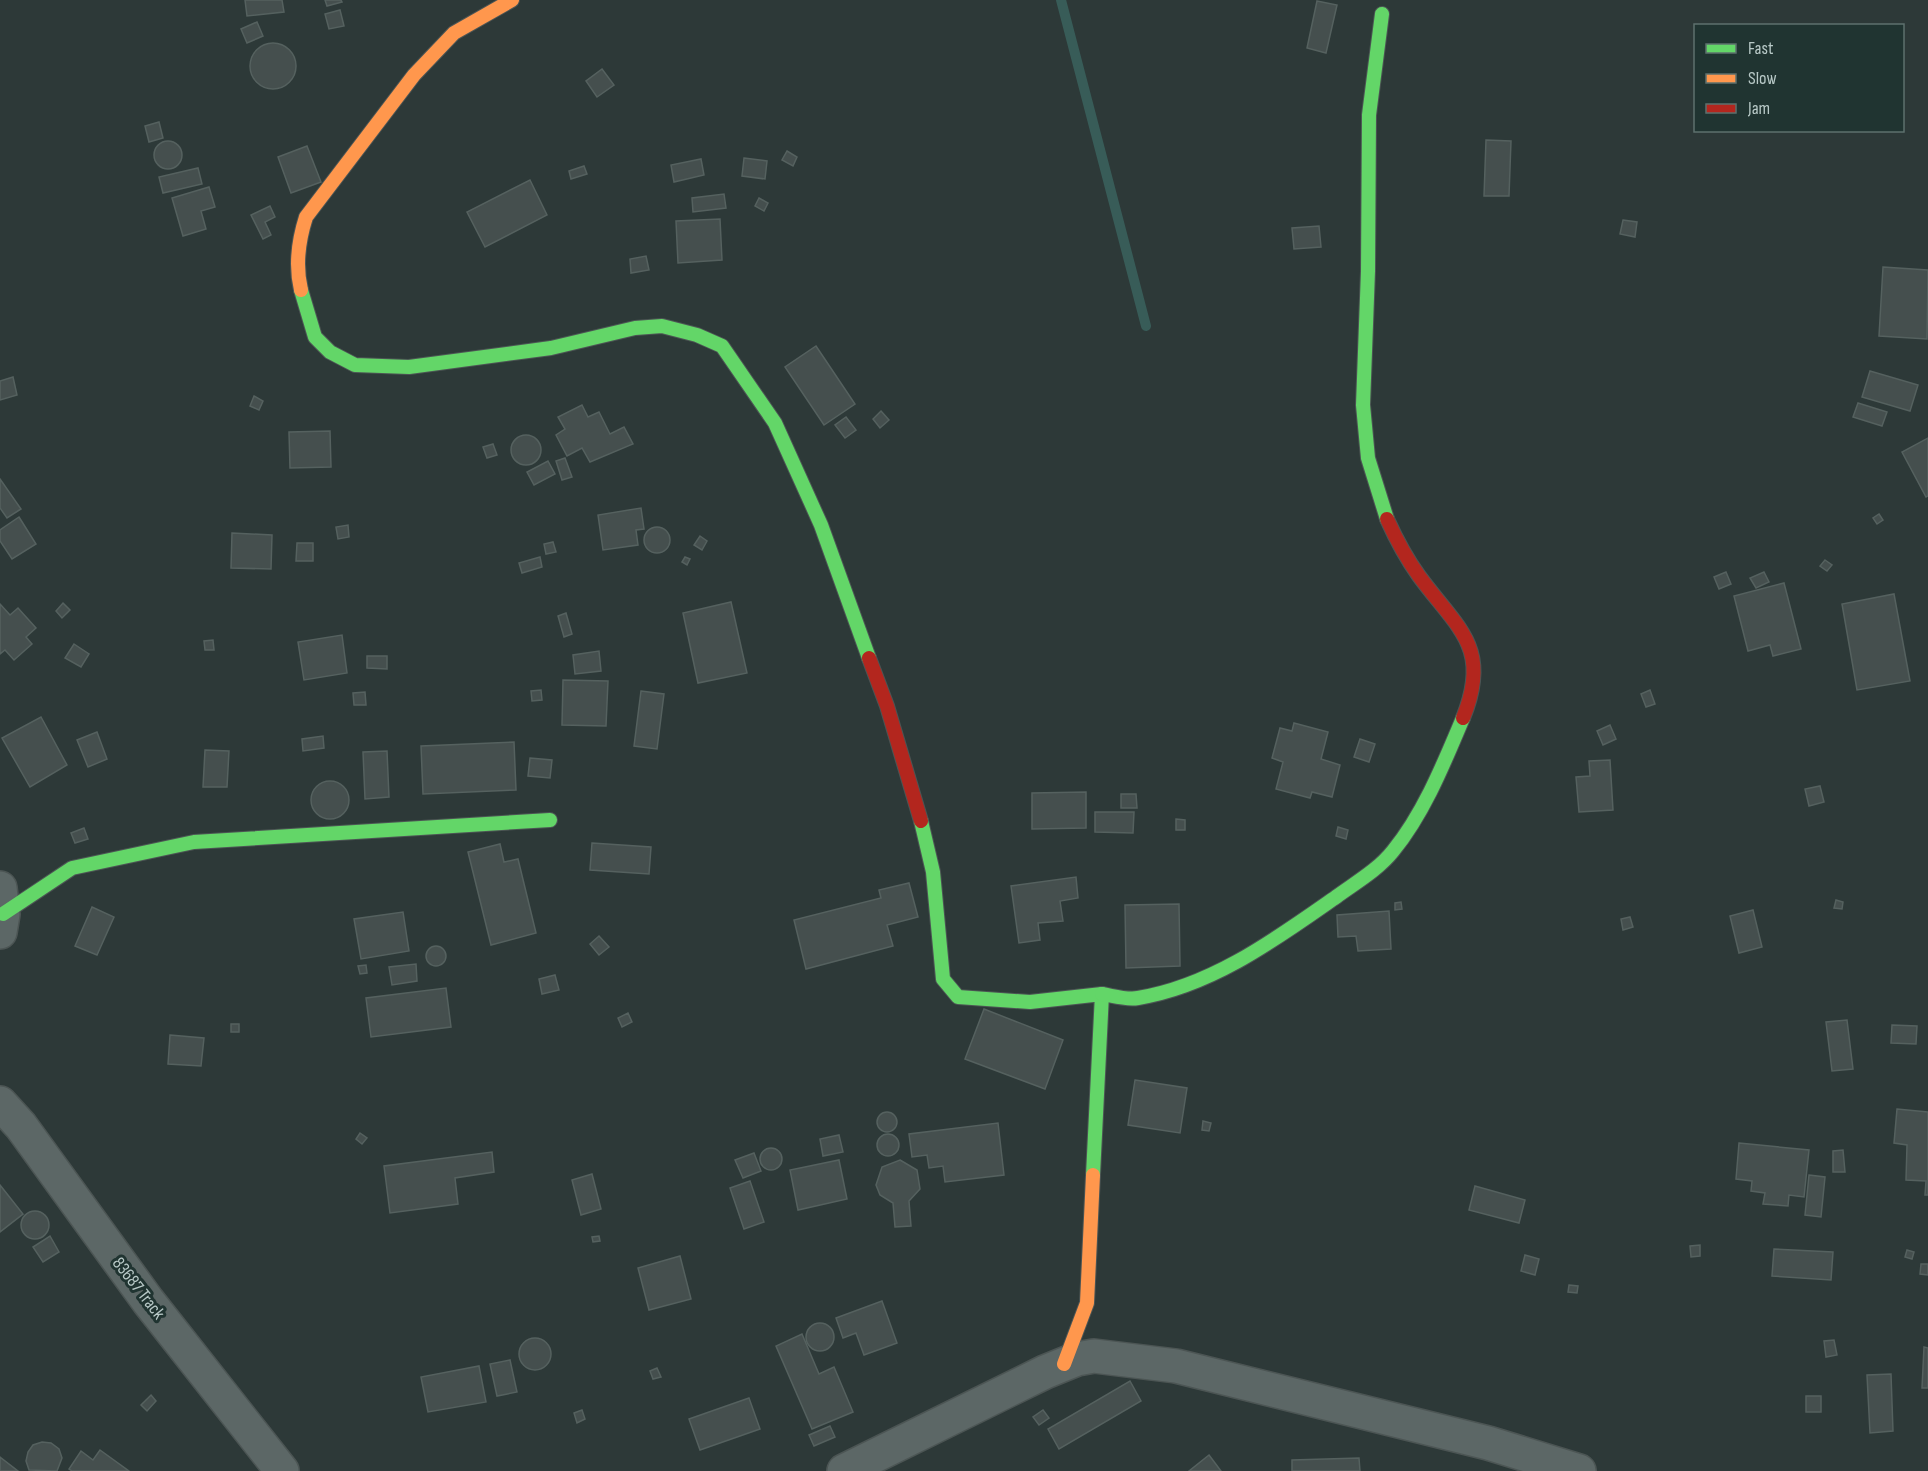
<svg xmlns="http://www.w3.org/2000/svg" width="1928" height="1471" font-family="'Sofia Sans Condensed',sans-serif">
	<rect width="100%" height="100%" fill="#2d3938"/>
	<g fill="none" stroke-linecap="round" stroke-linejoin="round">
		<polyline stroke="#385c58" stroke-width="10" points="1061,0 1146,326"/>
	</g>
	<g fill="#454f4e" stroke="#55615f" stroke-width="1.5">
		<polygon points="245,0 282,0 284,12 247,16"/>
		<polygon points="325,0 341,0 342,2 327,6"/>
		<polygon points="1317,1 1337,5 1326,53 1307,48"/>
		<polygon points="340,10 344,26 329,29 325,14"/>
		<polygon points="257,22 263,36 247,43 241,29"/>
		<circle cx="273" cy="66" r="23"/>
		<polygon points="602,69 614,85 597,97 586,81"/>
		<polygon points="159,122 163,138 149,142 145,126"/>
		<polygon points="1486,140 1511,141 1509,196 1484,196"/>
		<circle cx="168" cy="155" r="14"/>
		<polygon points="307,146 321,182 291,193 278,157"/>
		<polygon points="787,151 797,157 793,166 782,160"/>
		<polygon points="744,158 767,161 765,179 742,176"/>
		<polygon points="701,159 704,175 674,182 671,165"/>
		<polygon points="584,166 587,174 571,179 569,171"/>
		<polygon points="198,168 202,184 163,193 159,177"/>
		<polygon points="530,180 547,215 485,247 467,212"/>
		<polygon points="209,187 215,207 201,211 206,229 183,236 172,198"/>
		<polygon points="724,194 726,208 693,212 692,198"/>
		<polygon points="759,198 768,203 764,211 755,206"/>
		<polygon points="270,206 275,217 265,222 271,235 263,239 251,215"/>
		<polygon points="720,219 722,260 678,263 676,221"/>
		<polygon points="1623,220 1637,222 1635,237 1620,234"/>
		<polygon points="1319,226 1321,247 1294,249 1292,228"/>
		<polygon points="646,256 649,270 631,273 630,259"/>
		<polygon points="1883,267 1928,270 1927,339 1879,336"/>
		<polygon points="816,346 855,404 824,425 785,367"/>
		<polygon points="1870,371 1918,385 1910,411 1862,397"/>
		<polygon points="13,377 17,395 0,400 0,381"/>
		<polygon points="254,396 263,401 259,410 250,406"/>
		<polygon points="1858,403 1887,412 1882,426 1853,417"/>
		<polygon points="582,405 588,417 599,412 610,434 624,427 633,444 590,462 582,448 567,456 556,435 565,429 558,417"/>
		<polygon points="881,411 889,420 880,428 873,419"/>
		<polygon points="846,417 856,430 845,438 835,425"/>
		<polygon points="330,431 331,467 290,468 289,432"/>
		<circle cx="526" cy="450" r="15"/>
		<polygon points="1928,438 1928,496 1926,497 1902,452"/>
		<polygon points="493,444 497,455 487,458 483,447"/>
		<polygon points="565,458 572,477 562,480 556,461"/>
		<polygon points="548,461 555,474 534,485 527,472"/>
		<polygon points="0,479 21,509 7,518 0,508"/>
		<polygon points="641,508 644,529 636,530 638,545 603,550 598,515"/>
		<polygon points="1879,514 1883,520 1877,524 1873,518"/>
		<polygon points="19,517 36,544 12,559 0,541 0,530"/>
		<polygon points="348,525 349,537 338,539 336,527"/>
		<circle cx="657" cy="540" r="13"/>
		<polygon points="232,533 272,535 271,569 231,568"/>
		<polygon points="700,536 707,541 702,550 694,545"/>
		<polygon points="553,542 556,552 546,554 544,544"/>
		<polygon points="297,543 313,543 313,561 296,561"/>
		<polygon points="540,557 542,567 522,573 519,563"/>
		<polygon points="685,557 690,559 687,565 682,562"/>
		<polygon points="1825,560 1832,565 1827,571 1820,566"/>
		<polygon points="1726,572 1731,584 1719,589 1714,577"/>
		<polygon points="1764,572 1769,582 1756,588 1750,578"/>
		<polygon points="1784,583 1801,649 1773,656 1770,645 1748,651 1734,596"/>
		<polygon points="1894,594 1910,681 1857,690 1842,604"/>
		<polygon points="731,602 747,673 698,683 683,613"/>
		<polygon points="63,603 70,610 62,618 56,611"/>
		<polygon points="0,604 10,615 18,608 36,628 26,637 32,644 14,660 5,650 0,654"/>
		<polygon points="566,613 572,634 564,637 558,616"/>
		<polygon points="342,635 347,673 304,680 298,642"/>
		<polygon points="213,640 214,650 205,650 204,641"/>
		<polygon points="74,644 89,654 81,667 65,658"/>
		<polygon points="599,651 601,671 575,674 573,655"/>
		<polygon points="367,656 387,656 387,669 367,668"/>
		<polygon points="563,680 608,681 606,726 562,725"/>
		<polygon points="541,690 542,700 532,701 531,691"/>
		<polygon points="1650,690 1655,704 1646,707 1641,694"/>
		<polygon points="641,691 664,694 657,749 634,746"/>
		<polygon points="365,692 366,705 354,705 353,693"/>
		<polygon points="41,717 67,765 30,787 2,738"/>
		<polygon points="1294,723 1328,732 1321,759 1340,765 1332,797 1312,792 1310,798 1276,789 1283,762 1272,758 1280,728 1292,731"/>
		<polygon points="1610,725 1616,739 1603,745 1597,731"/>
		<polygon points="97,732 107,759 88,767 77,740"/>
		<polygon points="323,736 324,748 303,751 302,739"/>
		<polygon points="1360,739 1375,744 1369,762 1354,757"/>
		<polygon points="514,742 516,790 423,794 421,746"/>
		<polygon points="205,750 229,751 227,787 203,787"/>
		<polygon points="387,751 389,797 365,799 363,752"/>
		<polygon points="530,758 552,760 550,778 528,776"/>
		<polygon points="1610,760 1613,810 1579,812 1576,777 1590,776 1589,761"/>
		<circle cx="330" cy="800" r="19"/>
		<polygon points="1820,786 1824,802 1809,806 1805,789"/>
		<polygon points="1086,792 1086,828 1032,829 1032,793"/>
		<polygon points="1121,794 1136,794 1137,808 1121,808"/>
		<polygon points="1095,812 1134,812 1133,833 1095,832"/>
		<polygon points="1176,819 1185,820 1185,830 1176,830"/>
		<polygon points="1338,827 1348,830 1346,839 1336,836"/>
		<polygon points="84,828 88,839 75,843 71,833"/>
		<polygon points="592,843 651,847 649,874 590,870"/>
		<polygon points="500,844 504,862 518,859 536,933 491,945 468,852"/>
		<polygon points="1076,877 1078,898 1060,901 1063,921 1038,923 1040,940 1019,943 1011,886"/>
		<polygon points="909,883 918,917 887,925 893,946 806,969 794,920 881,898 879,890"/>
		<polygon points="1836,900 1843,902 1842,909 1834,908"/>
		<polygon points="1401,902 1402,909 1395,910 1395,903"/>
		<polygon points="1179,904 1180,966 1126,968 1125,905"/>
		<polygon points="92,907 114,917 97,955 75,946"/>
		<polygon points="1753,910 1762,947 1739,953 1730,916"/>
		<polygon points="1389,911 1391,949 1358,951 1356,936 1338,937 1337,915"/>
		<polygon points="403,912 409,951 361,959 354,919"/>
		<polygon points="1630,917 1633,927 1623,930 1621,919"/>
		<polygon points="599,936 609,947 599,955 590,944"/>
		<circle cx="436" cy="956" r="10"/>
		<polygon points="416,964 417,981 392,985 389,967"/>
		<polygon points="366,965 367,973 360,974 358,966"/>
		<polygon points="555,975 559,990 542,994 539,979"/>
		<polygon points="446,988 451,1027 371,1037 366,998"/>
		<polygon points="984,1009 1063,1040 1045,1089 965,1059"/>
		<polygon points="628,1013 632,1022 622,1027 618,1018"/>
		<polygon points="1847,1020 1853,1069 1832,1071 1826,1022"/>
		<rect x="231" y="1024" width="8" height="8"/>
		<polygon points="1892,1025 1917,1026 1916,1044 1891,1043"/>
		<polygon points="170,1035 204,1038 201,1066 168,1064"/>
		<polygon points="1135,1080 1187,1088 1180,1133 1128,1125"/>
		<polygon points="1897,1109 1928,1112 1928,1195 1925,1195 1926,1181 1906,1180 1907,1145 1894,1143"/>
		<circle cx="887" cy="1122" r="10"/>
		<polygon points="1203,1121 1211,1123 1209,1131 1202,1130"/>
		<polygon points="998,1123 1004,1175 945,1182 943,1166 929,1168 927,1155 912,1157 909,1134"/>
		<polygon points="360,1133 367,1138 362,1144 356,1139"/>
		<circle cx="888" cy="1145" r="11"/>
		<polygon points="839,1135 843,1152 823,1156 820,1139"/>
		<polygon points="1739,1143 1809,1150 1804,1197 1789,1195 1788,1206 1763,1204 1765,1193 1751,1191 1752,1181 1736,1179"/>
		<circle cx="771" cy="1159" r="11"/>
		<polygon points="1843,1150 1845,1172 1833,1172 1833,1151"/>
		<polygon points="492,1152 494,1172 455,1178 458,1204 390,1213 384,1166"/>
		<polygon points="754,1153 761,1171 743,1178 735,1160"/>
		<polygon points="839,1160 847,1199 798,1210 790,1170"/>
		<polygon points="900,1160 917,1170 920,1189 909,1201 911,1226 895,1227 893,1203 880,1195 876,1185 882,1167"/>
		<polygon points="592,1174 601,1209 581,1215 572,1180"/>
		<polygon points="1809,1175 1825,1177 1821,1217 1805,1215"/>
		<polygon points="750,1181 764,1222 744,1229 730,1188"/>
		<polygon points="0,1185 23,1214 0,1232"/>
		<polygon points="1475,1186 1525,1200 1519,1223 1469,1210"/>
		<circle cx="35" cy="1225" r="14"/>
		<polygon points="50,1236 59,1252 43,1262 33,1247"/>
		<polygon points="599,1236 600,1241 593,1242 592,1237"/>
		<polygon points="1700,1245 1700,1256 1691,1257 1690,1246"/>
		<polygon points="1774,1249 1833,1252 1831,1280 1772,1276"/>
		<polygon points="1907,1250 1914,1252 1912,1259 1905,1257"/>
		<polygon points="1525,1255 1539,1259 1535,1275 1521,1271"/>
		<polygon points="680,1256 691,1299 649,1310 638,1268"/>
		<polygon points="1921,1264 1928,1264 1928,1275 1920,1274"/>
		<polygon points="1569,1285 1578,1286 1577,1293 1568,1292"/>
		<polygon points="882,1301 897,1343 864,1355 856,1333 843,1338 836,1318"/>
		<circle cx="820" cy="1337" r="14"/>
		<polygon points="802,1334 819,1374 834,1367 853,1412 812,1429 776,1346"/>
		<circle cx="535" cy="1354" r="16"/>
		<polygon points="1834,1340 1837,1355 1826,1357 1824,1341"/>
		<polygon points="1924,1347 1928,1348 1928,1388 1922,1388"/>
		<polygon points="510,1360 517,1392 497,1396 490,1364"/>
		<polygon points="479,1366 486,1402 428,1412 421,1377"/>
		<polygon points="657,1368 661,1377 653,1379 650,1371"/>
		<polygon points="1891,1374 1893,1431 1870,1433 1867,1375"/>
		<polygon points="1130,1381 1141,1401 1059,1449 1048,1429"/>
		<polygon points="151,1395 156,1401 147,1411 141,1405"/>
		<rect x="1806" y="1396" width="15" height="16"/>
		<polygon points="749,1398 760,1429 700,1450 689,1419"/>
		<polygon points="582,1410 585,1419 577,1423 574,1413"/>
		<polygon points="1043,1410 1049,1418 1039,1425 1033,1417"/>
		<polygon points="830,1426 835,1437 814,1446 809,1435"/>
		<polygon points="42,1442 51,1443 59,1449 62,1458 57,1471 29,1470 26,1461 28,1452 33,1445"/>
		<polygon points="100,1450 129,1471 72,1471 69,1469 81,1451 93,1460"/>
		<polygon points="1209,1455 1221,1471 1189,1471"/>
		<polygon points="0,1457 18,1471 0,1471"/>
		<polygon points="1359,1458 1360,1471 1292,1471 1292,1460"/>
	</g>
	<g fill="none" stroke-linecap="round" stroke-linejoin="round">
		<g stroke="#4c5554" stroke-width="36">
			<g id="street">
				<polyline points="0,888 3,914 0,932"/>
				<polyline points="0,1103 21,1126 148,1301 282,1471"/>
				<polyline points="844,1471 1045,1372 1077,1359 1094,1356 1176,1366 1488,1443 1579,1471"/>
			</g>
		</g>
		<g stroke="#4c5554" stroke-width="16">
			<g id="fast">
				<polyline points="1382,14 1369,115 1368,271 1363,405 1368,458 1387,519"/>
				<polyline points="301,290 315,337 330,352 355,365 409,367 551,348 635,328 662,326 697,335 722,346 775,423 821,525 869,658"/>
				<polyline points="921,821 933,872 943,979 958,997 1030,1002 1102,994 1093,1175"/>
				<polyline points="3,914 72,868 194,842 550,820"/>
				<path d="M1102,994C1114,996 1126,1000 1138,998C1212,986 1276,939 1336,897C1355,883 1378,870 1393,851C1424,813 1444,763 1463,718"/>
			</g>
		</g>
		<g stroke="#4c5554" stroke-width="16">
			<g id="slow">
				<path d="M301,290C295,265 298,242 306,217L414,75L454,33L512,0"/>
				<polyline points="1064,1364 1087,1303 1093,1175"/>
			</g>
		</g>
		<g stroke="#4c5554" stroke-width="16">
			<g id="jam">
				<path d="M1387,519C1396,539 1406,558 1419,576C1457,628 1492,647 1463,718"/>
				<polyline points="869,658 887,706 921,821"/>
			</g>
		</g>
		<use href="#street" stroke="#5c6766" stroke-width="33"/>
		<use href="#fast" stroke="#63d668" stroke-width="14"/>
		<use href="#slow" stroke="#ff974d" stroke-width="14"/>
		<use href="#jam" stroke="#b3261e" stroke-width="14"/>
	</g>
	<g text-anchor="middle" stroke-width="6" stroke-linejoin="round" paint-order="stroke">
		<g font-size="18" fill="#b8c9c7" stroke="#203431">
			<text transform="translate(139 1288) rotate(52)" y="6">83687 Track</text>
		</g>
	</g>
	<rect x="1694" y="24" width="210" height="108" fill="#203431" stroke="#5d706d" stroke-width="1.5"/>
	<rect x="1706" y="44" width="30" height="9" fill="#63d668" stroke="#5d706d" stroke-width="1.5"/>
	<text x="1748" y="54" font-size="18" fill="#b8c9c7">Fast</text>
	<rect x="1706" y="74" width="30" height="9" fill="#ff974d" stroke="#5d706d" stroke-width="1.5"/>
	<text x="1748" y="84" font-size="18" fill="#b8c9c7">Slow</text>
	<rect x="1706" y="104" width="30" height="9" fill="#b3261e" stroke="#5d706d" stroke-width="1.5"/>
	<text x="1748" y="114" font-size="18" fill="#b8c9c7">Jam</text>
</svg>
